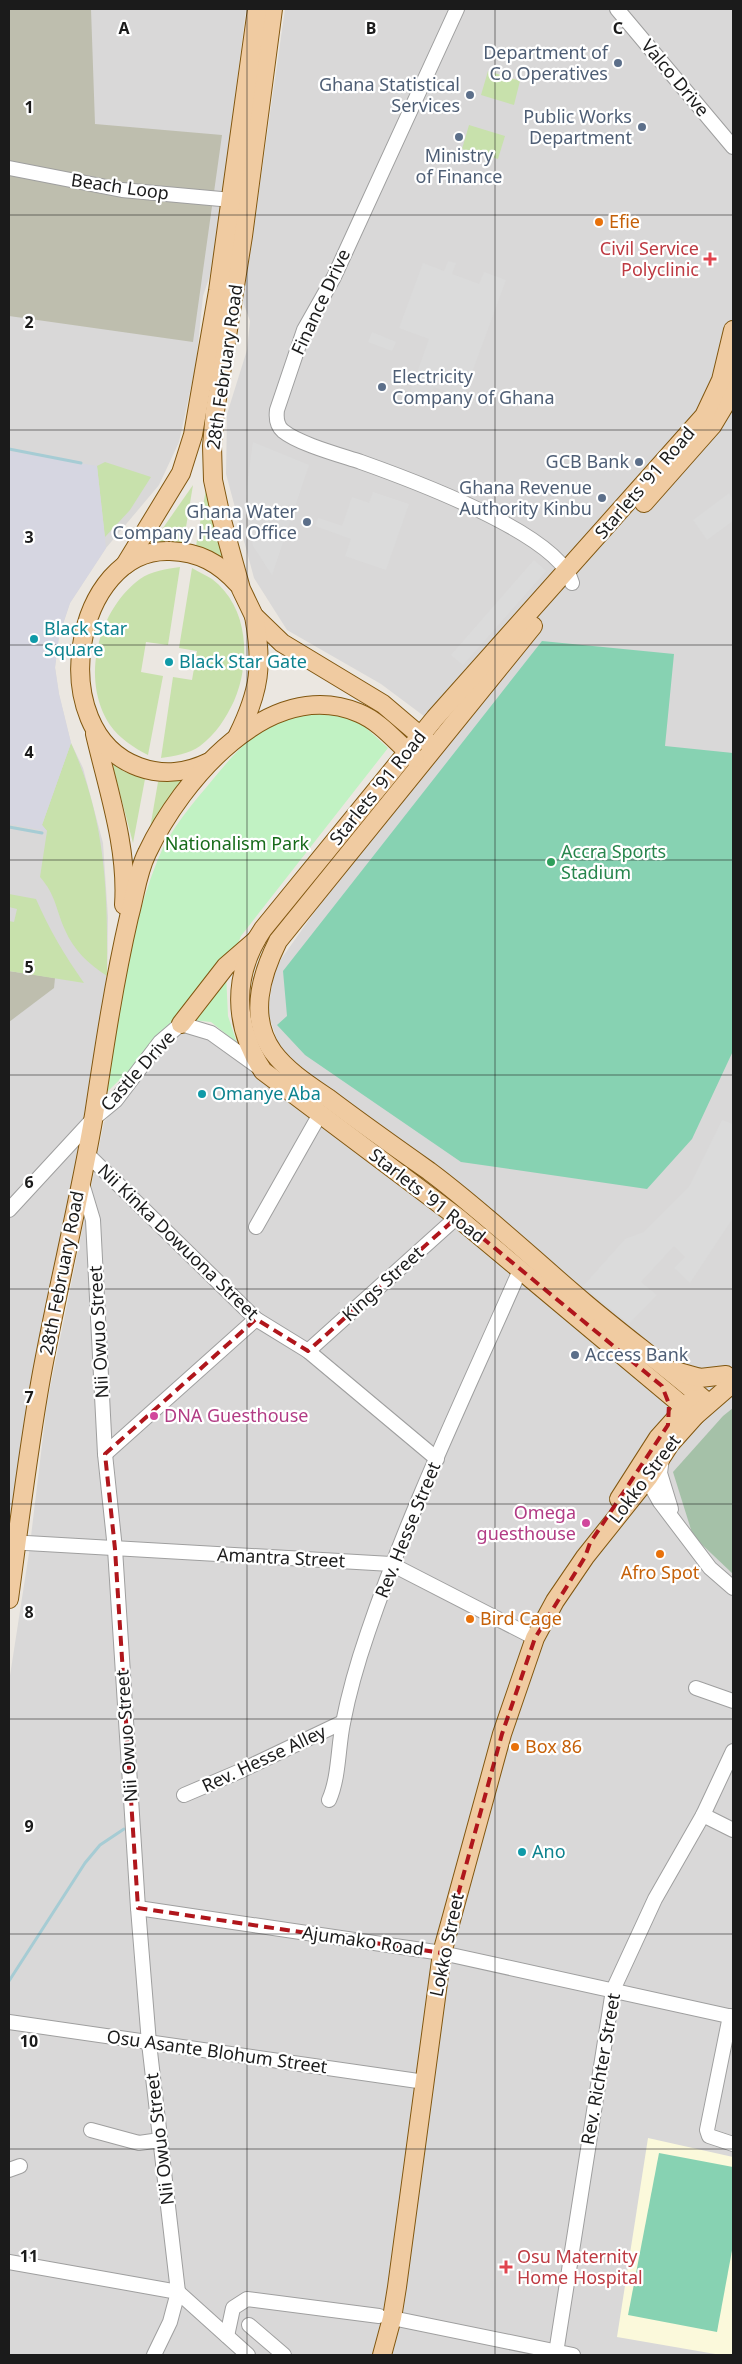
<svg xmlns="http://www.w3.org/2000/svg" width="742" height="2364" font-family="'Noto Sans',sans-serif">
	<rect width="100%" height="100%" fill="#ebe7e1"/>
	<g fill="#d9d8d8">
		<polygon points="9,9 246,9 215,260 203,296 196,364 179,442 159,485 106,548 70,603 59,636 55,667 59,694 71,743 83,768 103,843 108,917 107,976 9,1566"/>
		<polygon points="285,9 733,9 733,2355 9,2355 9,1682 29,1553 47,1403 104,1122 176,1034 190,1032 212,1040 258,1072 280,1049 268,1013 274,969 326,896 452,737 381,684 287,630 254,578 226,474 227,414 247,350 250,321 243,302"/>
	</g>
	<polygon fill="#fbf9db" points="648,2138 733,2157 733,2355 721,2355 617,2337"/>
	<g fill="#bebeae">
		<polygon points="9,9 91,9 95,124 222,135 193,342 9,316"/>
		<polygon points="9,971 55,978 54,988 9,1022"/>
	</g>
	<g fill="#c8e1ac">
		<polygon points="488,71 520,81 514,105 481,95"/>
		<polygon points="469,125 505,136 498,159 462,149"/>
		<polygon points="105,462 151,477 130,510 105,537 97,466"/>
		<polygon points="193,485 183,545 149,548"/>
		<polygon points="206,489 228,562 215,554 196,546"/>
		<path d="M180,567L168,645L146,642L141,672L163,676L148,755C134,748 119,738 110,725C80,679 98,610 140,579C151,571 167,569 180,567Z"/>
		<path d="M192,568C198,572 206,575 212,579C249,607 251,662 234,701C226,718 216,734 200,746C189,754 174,756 161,758L173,677L192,680L197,651L179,648Z"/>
		<path d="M71,743C106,820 108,893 107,976C89,964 74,951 65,930C56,910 56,895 40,877L47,831L42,825Z"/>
		<polygon points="112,763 123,771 145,779 133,843"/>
		<polygon points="193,776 147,846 158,782 173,781"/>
		<path d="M9,894L36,899C49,929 65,956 84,983L9,971V921L14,922L17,909L9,907Z"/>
	</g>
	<polygon fill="#a5c1a8" points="733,1408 733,1574 693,1536 673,1472 723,1416"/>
	<path fill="#c1f2c3" d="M334,712L363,725L388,748L241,936L226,973L228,1016L237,1043L211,1022L182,1019L107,1092C119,1013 128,933 158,859C170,829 194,802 214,778C237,750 263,721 300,713C310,711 323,712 334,712Z"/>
	<g fill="#87d2b2">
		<polygon points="542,641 674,654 665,746 733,753 733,1051 692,1139 647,1189 461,1162 305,1055 277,1025 287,1016 283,971"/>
		<polygon points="659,2153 733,2167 733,2245 717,2332 628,2315"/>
	</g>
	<g fill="#dbdbdb">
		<polygon points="448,261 456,263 452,274 479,284 484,272 506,280 463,397 434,387 429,399 410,392 429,339 399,328 423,263 444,271"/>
		<polygon points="372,332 396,342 392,351 368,342"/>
		<polygon points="253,442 309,465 272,575 253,546 248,520 246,493"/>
		<polygon points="373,492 409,504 386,570 345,556 351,539 315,526 318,518 342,526 352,497 369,503"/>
		<polygon points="729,493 733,500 733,521 707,540 693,520"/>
		<polygon points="534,560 546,571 463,665 451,655"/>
		<polygon points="722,1120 733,1124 733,1218 690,1283 674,1268 685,1257 674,1246 641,1282 657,1295 629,1324 583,1286 625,1239 644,1232 689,1187"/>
	</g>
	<polygon fill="#d6d6e1" points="9,451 97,466 106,548 70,603 59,636 55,668 59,694 71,743 42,825 47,831 9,824"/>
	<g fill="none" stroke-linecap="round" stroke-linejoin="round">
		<g stroke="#a6ccd4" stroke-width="3">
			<polyline points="9,449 81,463"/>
			<polyline points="9,827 42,833"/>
			<polyline points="9,1981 85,1863 100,1845 124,1829"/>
		</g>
		<g stroke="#9f9f9f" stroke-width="16">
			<g id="minor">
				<path d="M457,9L334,277L304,330L277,410C276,418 277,426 283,431C299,444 340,455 361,462C406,478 560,534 572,583"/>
				<polyline points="617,9 733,147"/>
				<polyline points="9,168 122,190 232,200"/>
				<polyline points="86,1153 256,1319 308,1351 437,1459"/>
				<polyline points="81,1180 93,1220 105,1454 115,1549 138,1908 149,2043 178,2292 170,2322 154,2355"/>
				<polyline points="9,1210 93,1119 116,1100 160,1042 181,1024 211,1033 261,1069"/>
				<polyline points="256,1227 320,1114"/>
				<polyline points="308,1351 457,1217"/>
				<polyline points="105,1454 256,1319"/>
				<polyline points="662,1458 660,1473 671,1509"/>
				<polyline points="645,1470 651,1486 660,1502 710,1568 733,1588"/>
				<polyline points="9,1542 391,1564 535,1638"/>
				<polyline points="696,1688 733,1701"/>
				<polyline points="184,1795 238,1772 343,1722"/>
				<path d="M329,1800C339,1778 338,1747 343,1723C349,1692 358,1661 368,1632C410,1508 468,1389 520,1270"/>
				<polyline points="703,1815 733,1830"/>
				<polyline points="138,1908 442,1953 733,2017"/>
				<polyline points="730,2016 707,2130 709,2136 733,2144"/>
				<polyline points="9,2022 425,2082"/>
				<polyline points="91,2130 139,2143 160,2140"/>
				<polyline points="9,2170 20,2166"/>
				<polyline points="9,2262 178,2292"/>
				<polyline points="178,2292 248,2355"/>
				<polyline points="392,2318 573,2355"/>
				<polyline points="249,2325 284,2355"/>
				<polyline points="227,2336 233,2308 247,2299 379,2316"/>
				<polyline points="556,2353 613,1990 655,1899 703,1815 733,1751"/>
			</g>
		</g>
		<g stroke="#815710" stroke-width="20">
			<g id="major">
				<polyline points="273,9 243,236 215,411 212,446 213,480 221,517 241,589 254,616 282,643 383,704 430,744"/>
				<polyline points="644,503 712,426 724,406 733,379"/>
				<polyline points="125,565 181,473 193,435 218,291 257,9"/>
				<path d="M533,626L278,941C261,975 248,1017 273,1052C287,1071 309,1085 328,1098C361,1123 395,1147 429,1171C484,1212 533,1259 585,1303C625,1337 668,1368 708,1403"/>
				<path d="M95,734C108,790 128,848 124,905"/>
				<path d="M238,735C260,690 263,665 254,616"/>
				<path d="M209,762C186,773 164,776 139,767C42,732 74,547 170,551C199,552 219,563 238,584"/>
				<polyline points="181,1024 226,966 256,940"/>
				<polyline points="675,1371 700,1378 726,1375"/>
				<path d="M695,1416L457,1217L263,1071C233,1025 232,975 263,929L435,718L704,416L721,380L733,330"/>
				<polyline points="619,1499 658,1438 693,1399"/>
				<path d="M9,1599C19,1525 28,1451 41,1378C57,1290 79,1203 94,1115C104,1049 114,982 129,917C135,896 137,873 147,853C181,781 269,675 359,713C381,722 397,743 415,758"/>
				<polyline points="382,2355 392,2318 397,2287 442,1953 502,1734 535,1638 555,1601 585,1557 648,1478 670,1444 695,1416 733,1383"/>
			</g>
		</g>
		<use href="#minor" stroke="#fff" stroke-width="14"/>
		<use href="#major" stroke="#f0cba1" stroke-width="18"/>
	</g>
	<path fill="none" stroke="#b0161c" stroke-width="4" stroke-dasharray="10 6" stroke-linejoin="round" d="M457,1217L662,1386L669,1404L668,1425L590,1543L585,1557L535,1638L502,1734L442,1953L138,1908L115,1549L105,1454L256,1319L308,1351Z"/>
	<path fill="none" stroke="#1b1b1b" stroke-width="1" stroke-opacity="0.55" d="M247,9V2355M495,9V2355M9,215H733M9,430H733M9,645H733M9,860H733M9,1075H733M9,1289H733M9,1504H733M9,1719H733M9,1934H733M9,2149H733"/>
	<g fill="#5c6f8a" stroke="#fff" stroke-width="2">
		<circle cx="618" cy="63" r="5"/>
		<circle cx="470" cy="95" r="5"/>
		<circle cx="642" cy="127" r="5"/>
		<circle cx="459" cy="137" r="5"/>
		<circle cx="382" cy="387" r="5"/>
		<circle cx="639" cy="462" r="5"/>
		<circle cx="602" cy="498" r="5"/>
		<circle cx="307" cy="522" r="5"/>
		<circle cx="575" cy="1355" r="5"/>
	</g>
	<g fill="#e8710a" stroke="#fff" stroke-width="2">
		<circle cx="599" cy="222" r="5"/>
		<circle cx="660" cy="1554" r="5"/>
		<circle cx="470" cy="1619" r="5"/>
		<circle cx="515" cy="1747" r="5"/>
	</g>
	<g fill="#e0444e" stroke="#fff" stroke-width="2">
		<path d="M707.5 251.5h5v5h5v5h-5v5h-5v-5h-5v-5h5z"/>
		<path d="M503.5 2259.5h5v5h5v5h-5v5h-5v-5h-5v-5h5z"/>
	</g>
	<g fill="#0f9aa8" stroke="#fff" stroke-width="2">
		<circle cx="34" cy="639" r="5"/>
		<circle cx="169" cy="662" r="5"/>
		<circle cx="202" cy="1094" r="5"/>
		<circle cx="522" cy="1852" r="5"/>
	</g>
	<circle fill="#2e9e5b" stroke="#fff" stroke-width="2" cx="551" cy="862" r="5"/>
	<g fill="#d1479c" stroke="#fff" stroke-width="2">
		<circle cx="154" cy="1416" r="5"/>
		<circle cx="586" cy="1523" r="5"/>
	</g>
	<g text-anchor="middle" stroke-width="4.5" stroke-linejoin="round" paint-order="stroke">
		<g font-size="18" fill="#4e5e75" stroke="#fff" text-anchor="end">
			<text x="608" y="59">Department of<tspan x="608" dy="21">Co Operatives</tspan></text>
			<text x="460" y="91">Ghana Statistical<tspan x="460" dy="21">Services</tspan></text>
			<text x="632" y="123">Public Works<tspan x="632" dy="21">Department</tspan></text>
			<text x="459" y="162" text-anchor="middle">Ministry<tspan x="459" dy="21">of Finance</tspan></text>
			<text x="392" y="383" text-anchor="start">Electricity<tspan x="392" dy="21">Company of Ghana</tspan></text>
			<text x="629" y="468">GCB Bank</text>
			<text x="592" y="494">Ghana Revenue<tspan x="592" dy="21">Authority Kinbu</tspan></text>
			<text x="297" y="518">Ghana Water<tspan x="297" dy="21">Company Head Office</tspan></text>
			<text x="585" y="1361" text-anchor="start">Access Bank</text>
		</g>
		<g font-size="18" fill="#1b1b1b" stroke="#fff">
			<text transform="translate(675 78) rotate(50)" y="6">Valco Drive</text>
			<text transform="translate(120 187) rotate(8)" y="6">Beach Loop</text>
			<text transform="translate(321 302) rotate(-65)" y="6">Finance Drive</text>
			<text transform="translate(225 367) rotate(-82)" y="6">28th February Road</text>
			<text transform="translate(645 483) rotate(-49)" y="6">Starlets '91 Road</text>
			<text transform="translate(378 788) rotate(-51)" y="6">Starlets '91 Road</text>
			<text transform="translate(138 1071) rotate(-48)" y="6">Castle Drive</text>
			<text transform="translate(427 1196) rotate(38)" y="6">Starlets '91 Road</text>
			<text transform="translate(178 1242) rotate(44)" y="6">Nii Kinka Dowuona Street</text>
			<text transform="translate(62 1273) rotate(-79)" y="6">28th February Road</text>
			<text transform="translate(383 1284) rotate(-42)" y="6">Kings Street</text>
			<text transform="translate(99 1332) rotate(-93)" y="6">Nii Owuo Street</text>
			<text transform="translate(645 1479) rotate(-53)" y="6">Lokko Street</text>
			<text transform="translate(408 1530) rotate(-68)" y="6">Rev. Hesse Street</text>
			<text transform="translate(281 1558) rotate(3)" y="6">Amantra Street</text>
			<text transform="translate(127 1736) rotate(-94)" y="6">Nii Owuo Street</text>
			<text transform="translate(264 1759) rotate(-25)" y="6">Rev. Hesse Alley</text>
			<text transform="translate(363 1941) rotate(8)" y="6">Ajumako Road</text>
			<text transform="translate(447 1945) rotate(-78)" y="6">Lokko Street</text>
			<text transform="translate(217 2052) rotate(8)" y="6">Osu Asante Blohum Street</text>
			<text transform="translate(601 2069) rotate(-80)" y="6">Rev. Richter Street</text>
			<text transform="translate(160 2139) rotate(-97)" y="6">Nii Owuo Street</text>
		</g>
		<g font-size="18" fill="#c56008" stroke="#fff" text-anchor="start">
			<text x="609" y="228">Efie</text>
			<text x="660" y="1579" text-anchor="middle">Afro Spot</text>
			<text x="480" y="1625">Bird Cage</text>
			<text x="525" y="1753">Box 86</text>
		</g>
		<g font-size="18" fill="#be3a42" stroke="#fff" text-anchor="end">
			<text x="699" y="255">Civil Service<tspan x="699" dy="21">Polyclinic</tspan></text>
			<text x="517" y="2263" text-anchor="start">Osu Maternity<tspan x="517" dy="21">Home Hospital</tspan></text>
		</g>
		<g font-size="18" fill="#0d838f" stroke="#fff" text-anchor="start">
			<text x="44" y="635">Black Star<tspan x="44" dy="21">Square</tspan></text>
			<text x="179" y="668">Black Star Gate</text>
			<text x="212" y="1100">Omanye Aba</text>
			<text x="532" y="1858">Ano</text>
		</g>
		<g font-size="18" fill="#176b1a" stroke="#fff">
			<text x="237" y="850">Nationalism Park</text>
		</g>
		<g font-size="18" fill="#27864d" stroke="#fff" text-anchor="start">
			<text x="561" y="858">Accra Sports<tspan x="561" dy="21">Stadium</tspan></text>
		</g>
		<g font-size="18" fill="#b23c85" stroke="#fff" text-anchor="start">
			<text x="164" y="1422">DNA Guesthouse</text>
			<text x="576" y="1519" text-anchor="end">Omega<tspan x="576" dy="21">guesthouse</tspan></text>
		</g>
	</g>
	<g font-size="16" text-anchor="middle" font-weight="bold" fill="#1b1b1b" stroke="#fff" stroke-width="4.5" stroke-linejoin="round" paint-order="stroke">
		<text x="124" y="34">A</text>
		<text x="371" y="34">B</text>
		<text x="618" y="34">C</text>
		<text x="29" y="113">1</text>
		<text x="29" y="328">2</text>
		<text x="29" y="543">3</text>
		<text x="29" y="758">4</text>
		<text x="29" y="973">5</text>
		<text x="29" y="1188">6</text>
		<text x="29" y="1403">7</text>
		<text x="29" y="1618">8</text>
		<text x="29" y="1832">9</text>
		<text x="29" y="2047">10</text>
		<text x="29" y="2262">11</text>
	</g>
	<rect width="742" height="2364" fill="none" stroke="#1b1b1b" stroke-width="20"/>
</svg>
